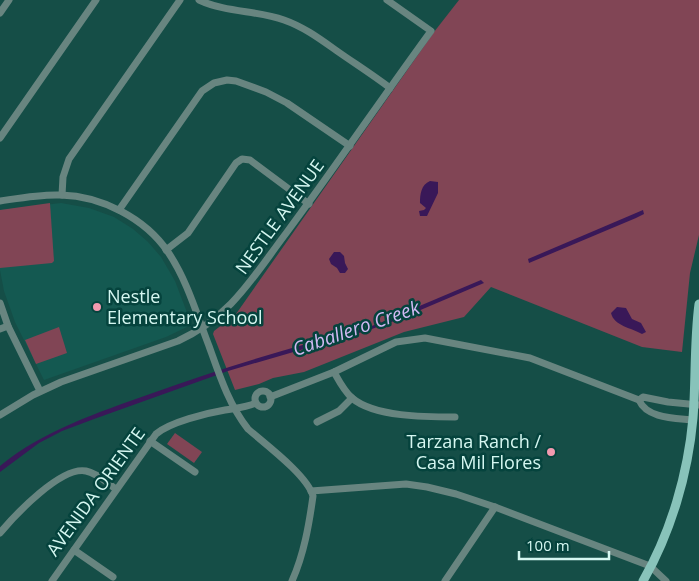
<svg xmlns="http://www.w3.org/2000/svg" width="699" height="581" font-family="'Open Sans',sans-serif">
	<rect width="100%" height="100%" fill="#154e47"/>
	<polygon fill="#145951" points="61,203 89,208 114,217 133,229 148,242 161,257 175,281 191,323 189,326 166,337 44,380 15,322 4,291 0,270 0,210"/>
	<g fill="#814555">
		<polygon points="459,0 699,0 699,235 690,273 682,352 642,347 491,287 464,317 404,332 304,372 273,378 259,384 235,390 213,334 214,331 236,314 434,32"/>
		<polygon points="50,203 54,261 52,263 0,268 0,210"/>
		<polygon points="59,327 67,353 36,364 25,340"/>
		<polygon points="175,433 202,452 194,463 167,444"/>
	</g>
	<g fill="#391858">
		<path d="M430,181L438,182V193L427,216H420L419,211L424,210L426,208L420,203C420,194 421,185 430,181Z"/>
		<polygon points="643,210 644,214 636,218 529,263 528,259"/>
		<polygon points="334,252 340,252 344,256 345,263 348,269 345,273 340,273 337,268 331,264 329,259"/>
		<polygon points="481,280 484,283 404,317 403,314 410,310"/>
		<path d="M617,307L626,308L632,319L641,323L646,332L642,334C632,328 614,326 611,313Z"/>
		<path d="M393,318L394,321L369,330L228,371L94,419L62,431L39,443L0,472V466C44,430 97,413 150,394C222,368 295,346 369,327Z"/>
	</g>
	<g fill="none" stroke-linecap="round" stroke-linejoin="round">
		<polyline stroke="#391858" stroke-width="2" points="392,320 404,315"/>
		<g stroke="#688580" stroke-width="7">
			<path d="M199,0C227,13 256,10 284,20C304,27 320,39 337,51C354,63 373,75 390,88"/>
			<polyline points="0,13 9,0"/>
			<polyline points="0,138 96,0"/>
			<polyline points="62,195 63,177 69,159 180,0"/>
			<path d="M0,201C20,198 41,194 61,195C101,196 145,218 168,252C187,280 197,315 209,346C219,374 229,405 248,429C265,444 307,475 313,496C309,525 304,554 292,581"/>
			<polyline points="119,210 202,91 214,83 227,80 236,81 266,92 287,103 350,146"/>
			<polyline points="166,250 188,233 236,163 242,159 250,160 258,166 309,204"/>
			<polyline points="0,303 8,326 40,391"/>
			<polyline points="0,329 8,326"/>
			<path d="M334,372C339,381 344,391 352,398C374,417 426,417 455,417"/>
			<circle cx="263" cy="399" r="8"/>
			<path d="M270,397L334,372L396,342L425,338L530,358L639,400C647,419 676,418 693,420"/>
			<polyline points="639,400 643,397 668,402 699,405"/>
			<path d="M0,415L33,395L61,382L178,341C232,316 252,278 287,232C336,166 382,98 431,31L387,0"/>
			<polyline points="317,422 339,411 352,398"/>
			<polyline points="150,441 195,472"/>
			<polyline points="311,491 406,484 427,487 456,494 495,507 650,566 666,581"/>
			<path d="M0,533C15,515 61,466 86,471C97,473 107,483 116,489"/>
			<polyline points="74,550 113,577"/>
			<path d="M52,581L156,434C170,422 207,413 225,410C236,408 245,408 256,403"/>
			<polyline points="445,581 495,507"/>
		</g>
		<path stroke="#88c3ba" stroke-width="9" d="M643,581C671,532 688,474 693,418C696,380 694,342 699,304"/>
	</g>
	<g fill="#f29aaf" stroke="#05433d" stroke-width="2">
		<circle cx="97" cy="307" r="5"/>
		<circle cx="551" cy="452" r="5"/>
	</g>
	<g text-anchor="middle" stroke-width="5" stroke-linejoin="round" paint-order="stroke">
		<g font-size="18" fill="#d5f7f1" stroke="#05433d">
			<text transform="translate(280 217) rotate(-54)" y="6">NESTLE AVENUE</text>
			<text transform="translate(96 492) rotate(-54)" y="6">AVENIDA ORIENTE</text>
		</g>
		<g font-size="18" fill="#d5f7f1" stroke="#05433d" text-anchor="start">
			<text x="107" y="303">Nestle<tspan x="107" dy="21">Elementary School</tspan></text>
			<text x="541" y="448" text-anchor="end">Tarzana Ranch /<tspan x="541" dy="21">Casa Mil Flores</tspan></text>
		</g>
		<g font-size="19" font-style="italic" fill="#d2b9f3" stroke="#05433d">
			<text transform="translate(356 328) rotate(-19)" y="7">Caballero Creek</text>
		</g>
	</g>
	<path d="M519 551v8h90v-8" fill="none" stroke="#d5f7f1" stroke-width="2.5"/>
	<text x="526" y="551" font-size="15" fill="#d5f7f1" stroke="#05433d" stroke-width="4" paint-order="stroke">100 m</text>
</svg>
